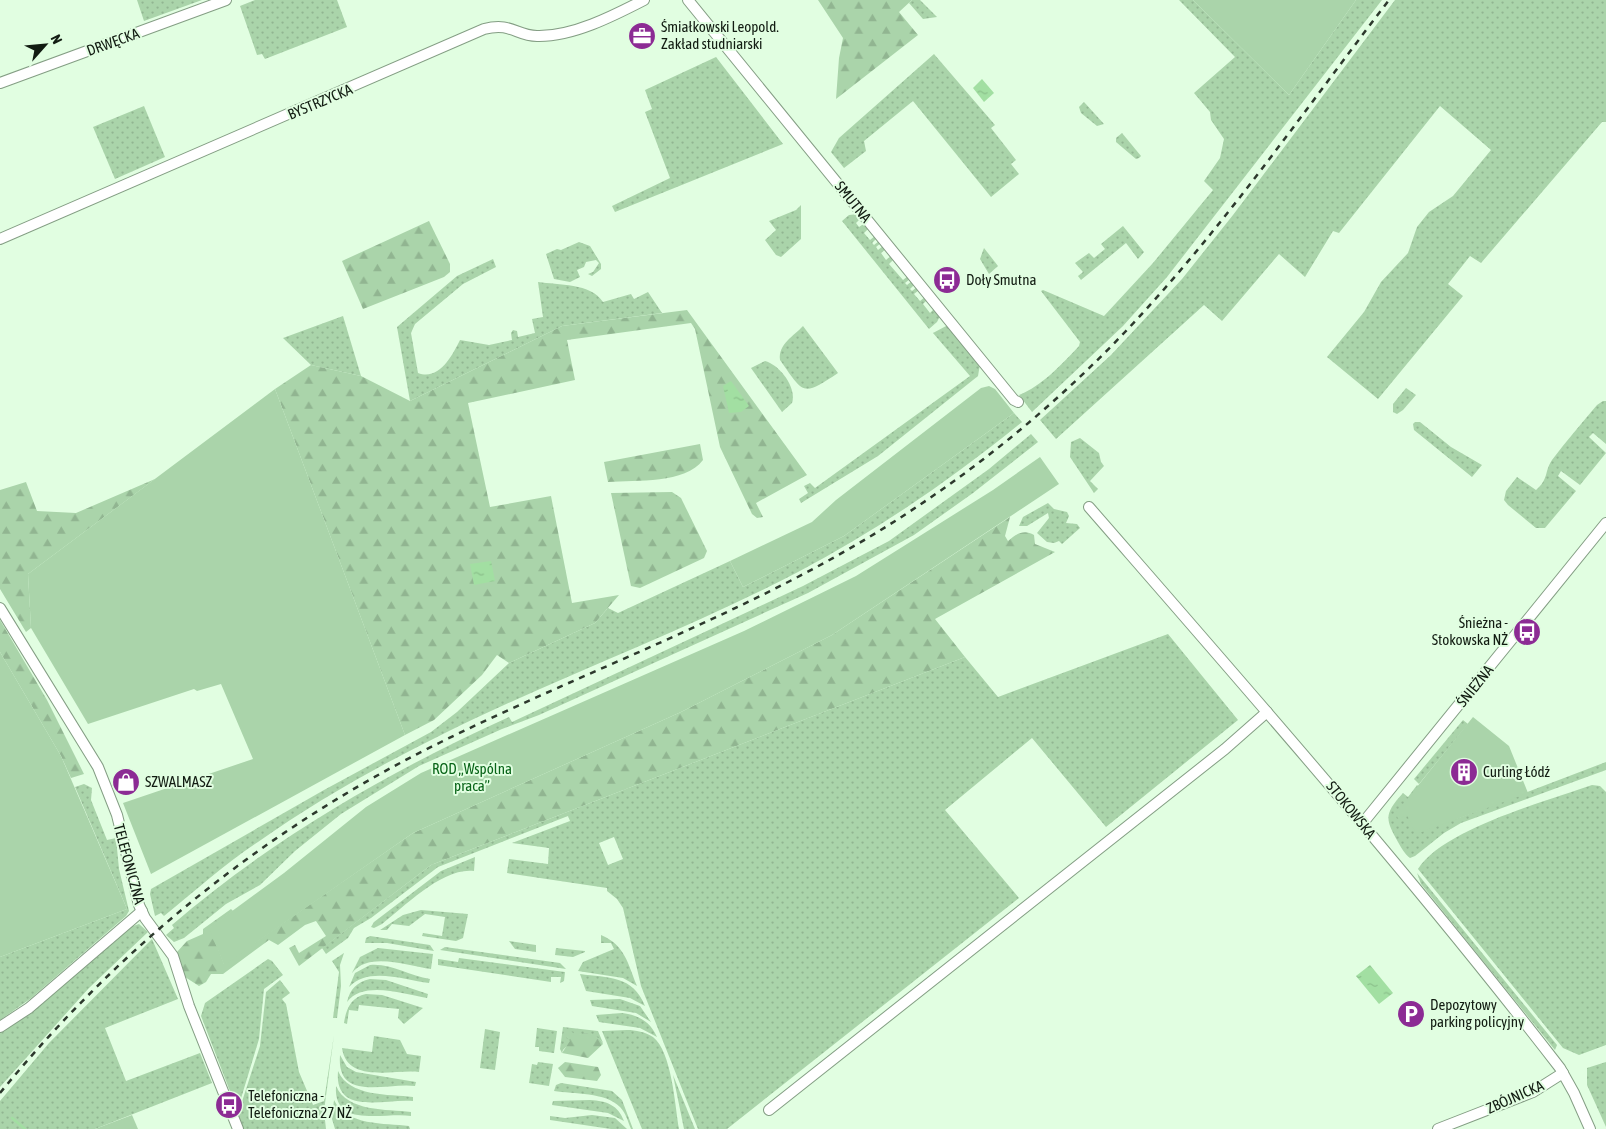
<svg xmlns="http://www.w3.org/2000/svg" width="1606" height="1129" font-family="'Asap Condensed',sans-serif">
	<defs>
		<pattern id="grass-dots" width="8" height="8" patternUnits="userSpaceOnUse" patternTransform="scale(1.25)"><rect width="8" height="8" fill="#aad4aa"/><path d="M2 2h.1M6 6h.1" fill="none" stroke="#91b591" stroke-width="1.8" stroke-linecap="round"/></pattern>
		<pattern id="forest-firs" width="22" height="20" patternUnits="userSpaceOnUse" patternTransform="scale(1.25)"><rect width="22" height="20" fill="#aad4aa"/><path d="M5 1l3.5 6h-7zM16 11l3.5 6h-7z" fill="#91b591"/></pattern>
		<pattern id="water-ripples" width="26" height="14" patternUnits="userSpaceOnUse" patternTransform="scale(1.25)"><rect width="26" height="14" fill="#a2dfa2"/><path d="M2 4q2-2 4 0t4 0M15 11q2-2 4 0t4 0" fill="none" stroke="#8abf8a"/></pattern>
	</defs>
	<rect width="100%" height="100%" fill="#e1fee1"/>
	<g fill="url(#grass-dots)" fill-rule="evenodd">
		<polygon points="137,0 202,0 144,21"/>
		<polygon points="255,0 337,0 347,27 265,59 262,54 257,55 240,6"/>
		<polygon points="912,0 920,0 937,17 923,19 909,3"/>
		<path d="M1179,0H1193L1289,95L1356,0H1382L1167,277L1123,326L1032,412L1019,395C1042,386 1062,364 1079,346L1080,342L1041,291L1043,290L1104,316L1153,263L1213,190L1204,181L1220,158L1224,139L1211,120L1210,112L1194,93L1235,57Z"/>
		<polygon points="1395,0 1606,0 1606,122 1602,122 1481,263 1470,256 1448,284 1463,296 1378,399 1327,357 1364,312 1381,282 1408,253 1417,227 1429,212 1453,196 1491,150 1440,106 1339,233 1333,231 1305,277 1279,254 1222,321 1204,305 1056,439 1040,420 1111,355 1182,279 1233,215"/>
		<polygon points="934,54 995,125 991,128 1016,160 1011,164 1019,174 991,197 913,101 864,141 866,151 844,168 831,152 839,138"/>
		<polygon points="716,57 783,144 615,212 612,206 670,178 645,112 652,109 645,90"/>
		<polygon points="1084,102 1104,124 1097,126 1081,113 1079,107"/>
		<polygon points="144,106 165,157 115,179 93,127"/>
		<polygon points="1122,133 1141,156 1139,158 1136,159 1116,142 1116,138"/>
		<polygon points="801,205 801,239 781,257 776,255 765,240 776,230 769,221 796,210"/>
		<polygon points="858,214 861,218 856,223 859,227 865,223 869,228 864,233 870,240 875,236 877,238 872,243 874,245 879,241 881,243 876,247 878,250 883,246 886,249 881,253 886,260 891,256 894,259 889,264 903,280 908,276 910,279 905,283 907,285 912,281 915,284 910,289 912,291 917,287 919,290 914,294 920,301 925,297 927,300 923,304 930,313 934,309 940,316 937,322 929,329 842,221 849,215"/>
		<polygon points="1123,226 1144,252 1138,259 1126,243 1081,280 1078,276 1083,272 1075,263 1089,253 1094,258 1105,249 1101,244"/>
		<polygon points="579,242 590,246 601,264 601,269 592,276 588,274 593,272 599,263 596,260 586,262 584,267 577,270 580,277 570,282 554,279 546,254 557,249 561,250"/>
		<polygon points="984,248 998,266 989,274 980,259"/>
		<path d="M493,259L496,267L463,284L415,324L411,333L418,373C439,381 452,356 460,340L489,345L512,340L511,333L513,330L517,331L518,337L535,333L532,319L543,317L538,282C558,285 591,283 603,302L631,294L634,299L648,292L662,313L562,326L410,401L397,327L457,276Z"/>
		<polygon points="343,316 361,376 311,365 283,338"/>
		<polygon points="948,325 980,364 978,376 878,456 801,503 799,499 808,493 804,486 810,483 815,488 970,376 933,333"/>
		<path d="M803,326L838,373C802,397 804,394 780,360C778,344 794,336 803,326Z"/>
		<path d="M765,361C780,365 797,388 792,403L782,412L751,368Z"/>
		<polygon points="1406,388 1416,395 1403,410 1397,414 1393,412 1393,404"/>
		<path d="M1603,401H1606V444L1593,433L1589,437L1606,453L1580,485L1561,471L1558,476L1576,491L1545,528H1536L1508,505L1504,500L1506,491L1517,477L1536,490C1549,479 1544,472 1552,460C1566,441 1582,423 1597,405Z"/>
		<path d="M1014,413L1022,422C952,479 878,530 798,572C683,632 560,676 443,734C380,765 316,801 258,842C225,864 195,891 164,916L161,913L155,916L150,894L151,889L324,790L431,732L457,712L509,663L595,623L608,608L618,613L730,561L743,587L844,536Z"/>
		<polygon points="1415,422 1420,422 1451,447 1482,465 1472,477 1414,430 1413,424"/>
		<path d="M1031,434L1038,442L973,493L914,535L808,593L539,715L502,729L419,766L341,814L295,851L260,885L226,904L184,938L174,942L166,935L174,928L172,925C273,838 388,772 509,717L512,722L803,586L889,541L989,469Z"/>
		<polygon points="1080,438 1099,453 1101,462 1104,466 1090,481 1098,489 1094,493 1070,457 1071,442"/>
		<polygon points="1048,503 1054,509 1067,512 1069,516 1066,523 1077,524 1080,528 1062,544 1059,541 1054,543 1047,542 1037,533 1049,518 1048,513 1027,526 1019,526 1023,517"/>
		<path d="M1168,634L1238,720L1106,827L1032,738L945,810L1019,898L727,1129H698L641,986L623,908L617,899L607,891V888L507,873L509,859L548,864L549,848L512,843L570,821L568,816L438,867L371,918L354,928L348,938L326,954L322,948L431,865L965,657L998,697ZM614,837L623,859L608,865L599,843Z"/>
		<polygon points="1463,720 1468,724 1419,784 1414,779"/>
		<path d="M1606,762V770L1461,823L1444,833L1415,856L1410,858C1404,853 1402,849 1398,842C1385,819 1384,814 1403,793L1408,797L1417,785L1456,819Z"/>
		<polygon points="84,784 92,788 91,800 107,840 116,838 119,869 129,911 126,916 30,999 0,1020 0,957 127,909 75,787"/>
		<path d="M1592,785L1600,786L1606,792V1045L1579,1055L1563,1048L1418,869C1443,829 1547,801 1592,785Z"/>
		<path d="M475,857L474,871C443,867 405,906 382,924L374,928L371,927L374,922L441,871Z"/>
		<polygon points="1417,873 1557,1045 1555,1050 1421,884"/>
		<polygon points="421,910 468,914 463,938 456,941 422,936 423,933 442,936 445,917 425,914 409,926 392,924 387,930 380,930 403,915"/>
		<polygon points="131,924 133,926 139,924 148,932 89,988 0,1087 0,1031"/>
		<path d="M601,935C625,945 628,964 637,986L623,978L578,971L583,962L614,949L611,943H601Z"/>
		<polygon points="370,936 430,945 434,951 387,943 365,943 366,938"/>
		<polygon points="152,939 178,999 105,1028 126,1081 200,1053 212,1083 95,1129 0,1129 0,1101 49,1043"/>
		<polygon points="509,941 536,945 536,952 515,949"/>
		<polygon points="445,947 560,963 566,969 440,950"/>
		<path d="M378,948L433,954L431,969C408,966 369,951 352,973L360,957Z"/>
		<polygon points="556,948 585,951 585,952 573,957 555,955"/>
		<polygon points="344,953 340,965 341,986 337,1018 333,1018 339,972 332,961"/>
		<polygon points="459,958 565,972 564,981 560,983 561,977 551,977 551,982 438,965 438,959 458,962"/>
		<polygon points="268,959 272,961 283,975 264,989 259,1039 239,1105 236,1098 233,1099 201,1016 205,1003"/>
		<path d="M370,965C391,963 409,976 430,979L429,983C405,980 368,966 349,987L355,973Z"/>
		<path d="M580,974C608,978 633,975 645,1006L630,998L586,991Z"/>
		<path d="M370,979L386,980L428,994L427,998C404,994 363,980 347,1002C350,989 357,982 370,979Z"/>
		<polygon points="280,980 290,993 282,999 286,1004 299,1072 313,1105 324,1101 334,1035 324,1111 326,1129 243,1129 238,1114 260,1046 266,992"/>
		<path d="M366,994L382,995L423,1008L404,1024L398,1018L399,1009L359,1005L358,1011L349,1010L347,1024L344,1023C346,1009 351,997 366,994Z"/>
		<polygon points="620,999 640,1006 651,1022 636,1013 592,1006 590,1000"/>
		<path d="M622,1013C638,1015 650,1021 657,1037L640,1028L599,1022L596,1015Z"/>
		<path d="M563,1027L598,1031L603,1043C592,1031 578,1030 569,1044C566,1048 563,1048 562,1053L560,1049Z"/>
		<polygon points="537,1028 557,1031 554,1053 539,1051 539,1047 535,1047"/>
		<polygon points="485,1029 500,1032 495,1070 480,1068"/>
		<path d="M627,1030C636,1030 645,1032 653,1037C672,1052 675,1106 679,1129H642L602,1031Z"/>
		<path d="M374,1036L400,1040L407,1054L421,1056L419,1072C395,1069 347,1084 342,1048L372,1052Z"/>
		<path d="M340,1055L347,1067L356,1072L416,1082L415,1086C388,1082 336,1103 340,1055Z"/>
		<polygon points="538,1062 553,1064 549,1086 529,1083 532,1064 537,1065"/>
		<polygon points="1606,1062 1606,1127 1587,1085 1587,1068"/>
		<path d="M338,1071C349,1097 389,1094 413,1097V1101C386,1098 334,1117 338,1071Z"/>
		<polygon points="673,1075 695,1129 684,1129"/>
		<path d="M561,1083L612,1091L622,1100L633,1129H631C628,1122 626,1113 620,1107C606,1092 573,1094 554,1091L556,1085Z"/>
		<path d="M336,1086C347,1112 387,1109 411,1112V1116C384,1112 333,1129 336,1086Z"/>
		<path d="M334,1100C346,1126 385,1123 409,1126L410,1129H335L332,1119Z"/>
		<path d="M590,1100C607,1101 618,1105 624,1121L608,1113L552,1105L553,1101Z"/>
		<polygon points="592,1115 615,1118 627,1129 611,1129 550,1120 550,1116 565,1118"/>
	</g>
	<g fill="url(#forest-firs)">
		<polygon points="818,0 912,0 899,12 918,35 836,99 839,58 843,38"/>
		<polygon points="429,221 450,264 450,272 444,277 363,309 342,261"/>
		<polygon points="687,310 807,475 756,503 763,517 757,518 752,514 720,447 695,329 691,323 567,340 575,380 468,403 490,507 551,496 572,603 619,595 595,623 509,663 497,655 482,675 434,720 405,735 275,389 311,365 361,376 410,401 562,326"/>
		<path d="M700,444L703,460C685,484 637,480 608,482L604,462Z"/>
		<polygon points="155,479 28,574 31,628 26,632 0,589 0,490 26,482 37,511 76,513"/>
		<polygon points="672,492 681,498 707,551 704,558 640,588 631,586 611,493"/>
		<path d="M1010,517L1005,536L1008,541C1016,534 1024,529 1034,535L1035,544L1055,552L935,619L965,657L431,865L299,966L289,948L295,945L299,953L326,936L316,921L305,925L278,945L269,940L223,974H211L206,982L199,986L185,977L177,952L187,941L203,934V929L231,909L233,911L210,928L224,964L413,833L681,712L832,635Z"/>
		<polygon points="0,620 47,700 84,774 71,778 61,756 0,652"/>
		<path d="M566,1032H572L576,1035C588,1032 596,1033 603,1044L588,1058L562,1053L570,1041L566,1037Z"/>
		<polygon points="565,1062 598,1067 601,1075 597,1081 565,1077 558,1068"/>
	</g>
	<g fill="#aad4aa">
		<polygon points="1193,0 1356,0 1289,95"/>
		<polygon points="989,386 995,389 1014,413 844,536 743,587 730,561 812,522 836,500 981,388"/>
		<polygon points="275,389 405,735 151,874 123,803 253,759 221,684 197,691 194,689 88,724 31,628 28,574"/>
		<polygon points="1040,457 1059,484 832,635 681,712 413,833 224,965 209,928 284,873 366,807 421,773 744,631 856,576 993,490"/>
		<polygon points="0,652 61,756 127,909 0,957"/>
		<polygon points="1473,717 1509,746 1528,793 1416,834 1407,815 1398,819 1396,813"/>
		<polygon points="132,1115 138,1129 95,1129"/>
	</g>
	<g fill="url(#water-ripples)">
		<polygon points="982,79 994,93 984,102 973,88"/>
		<polygon points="731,381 749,406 741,412 729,413 723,386"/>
		<polygon points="491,561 495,581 474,585 470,564"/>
		<polygon points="1370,965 1393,993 1379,1004 1356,976"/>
	</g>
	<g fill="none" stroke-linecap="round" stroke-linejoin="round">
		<polyline stroke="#a2dfa2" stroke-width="2.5" points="12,1118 25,1129"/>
		<g stroke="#849e84" stroke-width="12">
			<g id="minor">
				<polyline points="688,0 1014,400 1018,402"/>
				<polyline points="0,83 226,0"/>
				<path d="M0,239L484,29C512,22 516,36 537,36C572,37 613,16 644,0"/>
				<path d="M1089,507C1249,691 1411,875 1560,1068L1574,1093L1590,1129"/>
				<polyline points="0,608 98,767 117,815 139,905 145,918 173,956 189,1006 238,1129"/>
				<polyline points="1362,824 1606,523"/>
				<polyline points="0,1027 29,1008 142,911"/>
				<polyline points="769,1110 1225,749 1267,712"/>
				<polyline points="1438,1129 1533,1092 1563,1073"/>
			</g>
		</g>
		<use href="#minor" stroke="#fff" stroke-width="10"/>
		<path stroke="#2d392d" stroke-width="2.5" stroke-dasharray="6 6" stroke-linecap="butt" d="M0,1093C121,945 270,826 441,742C601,663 770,606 918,506C993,456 1063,397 1125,332C1222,230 1303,112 1389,0"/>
	</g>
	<defs>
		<g id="office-disc" transform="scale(1.4375)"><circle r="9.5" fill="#8c2b94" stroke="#e1fee1"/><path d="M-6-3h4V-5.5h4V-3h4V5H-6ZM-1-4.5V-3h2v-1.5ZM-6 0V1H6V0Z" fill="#fff"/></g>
		<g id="bus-disc" transform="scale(1.4375)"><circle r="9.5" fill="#8c2b94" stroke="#e1fee1"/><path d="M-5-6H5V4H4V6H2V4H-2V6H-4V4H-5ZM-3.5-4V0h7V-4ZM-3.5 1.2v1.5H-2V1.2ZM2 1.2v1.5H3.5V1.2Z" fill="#fff"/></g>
		<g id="building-disc" transform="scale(1.4375)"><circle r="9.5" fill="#8c2b94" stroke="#e1fee1"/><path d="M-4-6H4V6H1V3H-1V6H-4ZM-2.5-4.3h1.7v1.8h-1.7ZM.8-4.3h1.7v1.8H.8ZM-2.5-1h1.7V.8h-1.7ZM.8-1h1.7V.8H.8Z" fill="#fff"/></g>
		<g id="shop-disc" transform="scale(1.4375)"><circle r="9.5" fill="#8c2b94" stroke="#e1fee1"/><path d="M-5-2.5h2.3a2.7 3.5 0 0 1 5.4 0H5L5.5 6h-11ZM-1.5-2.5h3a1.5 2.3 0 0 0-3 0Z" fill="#fff"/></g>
		<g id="parking-disc" transform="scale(1.4375)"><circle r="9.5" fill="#8c2b94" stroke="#e1fee1"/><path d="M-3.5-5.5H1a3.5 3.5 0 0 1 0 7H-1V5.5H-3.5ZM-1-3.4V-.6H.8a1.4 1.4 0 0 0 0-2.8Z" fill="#fff"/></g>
	</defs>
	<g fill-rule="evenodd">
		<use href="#office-disc" x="642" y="36"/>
		<use href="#bus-disc" x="947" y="280"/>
		<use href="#bus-disc" x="1527" y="632"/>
		<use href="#building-disc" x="1464" y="772"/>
		<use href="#shop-disc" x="126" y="782"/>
		<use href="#parking-disc" x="1411" y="1014"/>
		<use href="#bus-disc" x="229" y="1105"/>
	</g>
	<g text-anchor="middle" stroke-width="4" stroke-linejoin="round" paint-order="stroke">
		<g font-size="15" fill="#121c12" stroke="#e1fee1" text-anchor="start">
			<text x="661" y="32">Śmiałkowski Leopold.<tspan x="661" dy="17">Zakład studniarski</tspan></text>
			<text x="966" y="285">Doły Smutna</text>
			<text x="1508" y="628" text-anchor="end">Śnieżna -<tspan x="1508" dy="17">Stokowska NŻ</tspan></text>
			<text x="1483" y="777">Curling Łódź</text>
			<text x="145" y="787">SZWALMASZ</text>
			<text x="1430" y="1010">Depozytowy<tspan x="1430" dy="17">parking policyjny</tspan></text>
			<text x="248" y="1101">Telefoniczna -<tspan x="248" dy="17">Telefoniczna 27 NŻ</tspan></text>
		</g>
		<g font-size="15" fill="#121c12" stroke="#e1fee1">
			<text transform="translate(113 42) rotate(-20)" y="5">DRWĘCKA</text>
			<text transform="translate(320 102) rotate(-23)" y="5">BYSTRZYCKA</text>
			<text transform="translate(853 202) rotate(51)" y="5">SMUTNA</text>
			<text transform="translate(1475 686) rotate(-51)" y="5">ŚNIEŻNA</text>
			<text transform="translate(1351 810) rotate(51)" y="5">STOKOWSKA</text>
			<text transform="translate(129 864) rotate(75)" y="5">TELEFONICZNA</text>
			<text transform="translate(1515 1097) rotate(-24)" y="5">ZBÓJNICKA</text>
		</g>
		<g font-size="15" fill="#086418" stroke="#e1fee1">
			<text x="472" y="774">ROD „Wspólna<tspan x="472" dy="17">praca”</tspan></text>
		</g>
	</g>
	<g transform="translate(45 45) rotate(63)" stroke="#e1fee1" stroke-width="4" paint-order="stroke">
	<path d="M0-4L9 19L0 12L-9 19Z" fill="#121c12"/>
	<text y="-8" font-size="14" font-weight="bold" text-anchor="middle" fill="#121c12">N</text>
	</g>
</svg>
